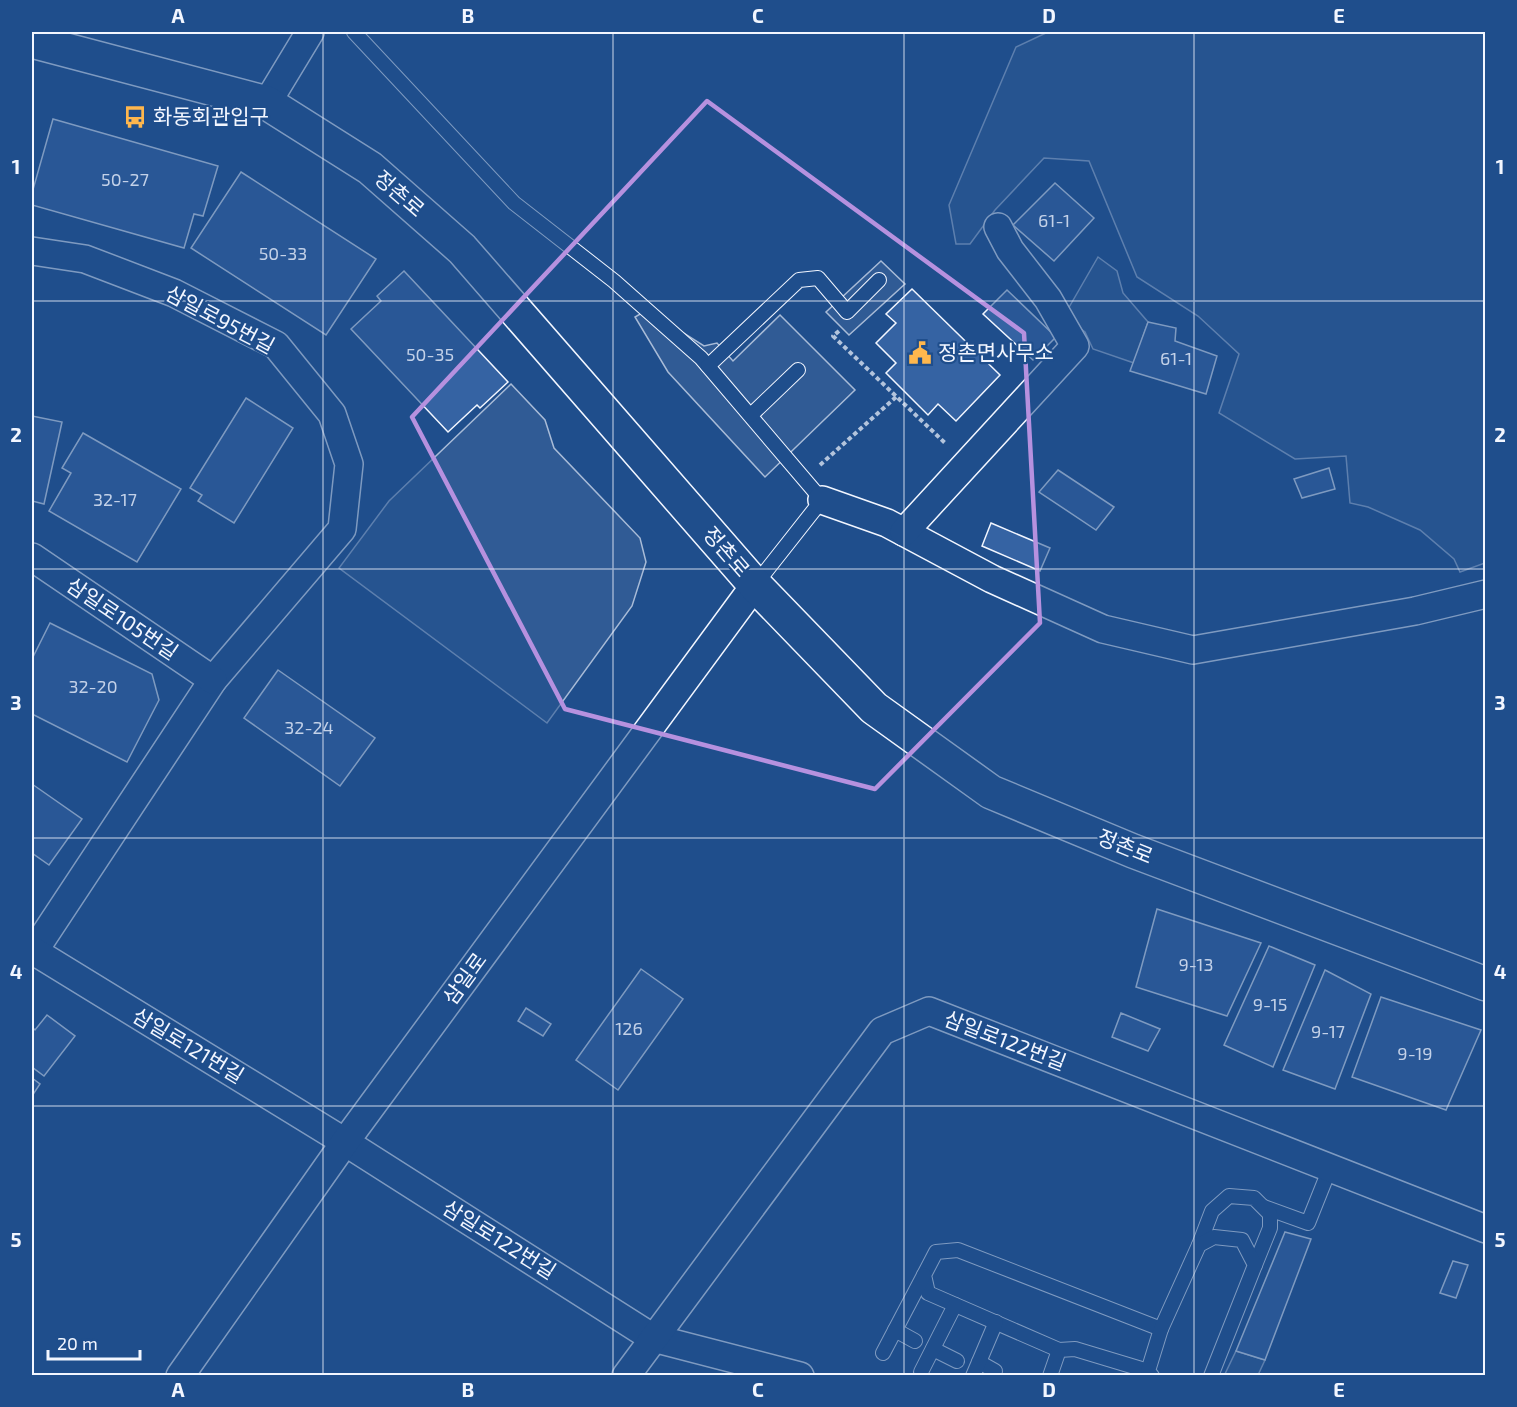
<svg xmlns="http://www.w3.org/2000/svg" width="1517" height="1407" font-family="'Exo 2','Noto Sans KR',sans-serif">
	<rect width="100%" height="100%" fill="#1f4e8c"/>
	<g fill="#305b95" stroke="#a8bbd7" stroke-width="1.5">
		<polygon points="1048,32 1485,32 1485,563 1460,572 1454,559 1420,530 1368,507 1350,503 1346,456 1295,459 1219,413 1239,354 1198,316 1137,277 1089,161 1044,158 995,210 970,244 956,244 949,205 1016,47"/>
		<polygon points="1098,257 1117,271 1123,293 1148,322 1134,363 1093,349 1085,332 1064,316"/>
		<polygon points="881,261 905,284 849,335 826,312"/>
		<polygon points="647,310 704,346 717,343 733,361 780,315 855,390 765,477 668,372 635,317"/>
		<polygon points="511,384 545,420 554,448 640,538 646,562 632,606 547,723 339,568 389,501"/>
		<polygon points="1236,1351 1265,1360 1258,1375 1224,1376"/>
	</g>
	<g fill="#3563a3" stroke="#f2f6ff" stroke-width="1.5">
		<polygon points="53,119 218,166 203,216 194,214 184,248 32,205 32,193"/>
		<polygon points="241,172 376,259 326,335 191,248"/>
		<polygon points="1055,183 1094,218 1054,261 1013,225"/>
		<polygon points="404,271 508,382 480,408 477,405 448,432 351,329 381,301 377,296"/>
		<polygon points="912,289 1000,375 956,421 938,404 928,415 886,373 896,363 876,343 896,323 886,314"/>
		<polygon points="1007,290 1056,337 1033,360 983,314"/>
		<polygon points="1148,322 1176,328 1175,341 1217,356 1206,394 1130,371"/>
		<polygon points="246,398 293,428 234,523 198,501 202,495 190,488"/>
		<polygon points="32,416 62,422 44,504 32,501"/>
		<polygon points="83,433 181,489 137,562 49,511 71,473 62,468"/>
		<polygon points="1329,468 1335,489 1302,498 1294,479"/>
		<polygon points="1058,470 1114,507 1096,530 1039,492"/>
		<polygon points="991,523 1050,548 1040,571 982,546"/>
		<polygon points="50,623 152,674 159,700 127,762 32,714 32,659"/>
		<polygon points="278,670 375,738 340,786 244,718"/>
		<polygon points="32,784 82,819 49,865 32,853"/>
		<polygon points="1157,909 1261,943 1227,1016 1136,987"/>
		<polygon points="1269,946 1315,965 1273,1067 1224,1045"/>
		<polygon points="641,969 683,999 618,1090 576,1060"/>
		<polygon points="1325,970 1371,994 1335,1089 1283,1070"/>
		<polygon points="1381,997 1481,1030 1446,1110 1352,1077"/>
		<polygon points="526,1008 551,1024 543,1036 518,1021"/>
		<polygon points="1121,1013 1160,1029 1148,1051 1112,1037"/>
		<polygon points="47,1015 75,1036 44,1076 32,1067 32,1027 35,1030"/>
		<polygon points="32,1078 40,1084 32,1096"/>
		<polygon points="1285,1232 1311,1239 1265,1360 1236,1351"/>
		<polygon points="1453,1261 1468,1265 1456,1298 1440,1293"/>
	</g>
	<g fill="none" stroke-linecap="round" stroke-linejoin="round">
		<g stroke="#f2f6ff" stroke-width="16">
			<g id="service">
				<polyline points="354,32 514,203 614,281 701,358 822,500 755,585"/>
				<polyline points="708,366 799,280 818,278 847,312 879,280"/>
				<polyline points="751,415 798,370"/>
				<polyline points="1264,1207 1308,1223 1330,1168"/>
				<polyline points="1199,1245 1212,1211 1229,1196 1254,1198 1270,1214 1270,1228 1255,1265"/>
				<polyline points="895,1330 915,1341"/>
				<polyline points="933,1349 957,1361"/>
				<polyline points="1059,1350 928,1293 924,1275 936,1252 958,1250 1161,1329"/>
				<polyline points="883,1353 924,1275"/>
				<polyline points="979,1362 995,1371"/>
				<polyline points="921,1372 955,1305"/>
				<polyline points="973,1376 996,1322"/>
				<polyline points="1050,1376 1059,1350 1075,1349 1148,1371"/>
				<polyline points="1152,1376 1148,1371 1161,1329 1199,1245 1214,1237 1242,1240 1255,1265 1211,1376"/>
			</g>
		</g>
		<g stroke="#f2f6ff" stroke-width="30">
			<g id="minor">
				<polyline points="267,103 310,32"/>
				<polyline points="32,251 85,259 174,293 276,345 332,414 349,464 342,529 213,680 32,954"/>
				<polyline points="822,500 887,523 992,579 1103,629 1193,650 1415,611 1486,594"/>
				<polyline points="904,532 1075,346 1048,299 1010,250 998,227"/>
				<polyline points="32,557 213,680"/>
				<polyline points="32,950 345,1142 653,1338 800,1376"/>
				<polyline points="180,1376 345,1142 755,585"/>
				<polyline points="626,1376 882,1031 929,1011 1486,1229"/>
			</g>
		</g>
		<g stroke="#f2f6ff" stroke-width="36">
			<polyline id="secondary" points="32,41 267,103 370,168 462,249 755,585 874,708 991,792 1133,851 1486,984"/>
		</g>
		<g stroke="#b3c4dc" stroke-width="4" stroke-dasharray="4.5 3" stroke-linecap="butt">
			<polyline points="839,331 833,336 945,443"/>
			<polyline points="820,465 896,397"/>
		</g>
		<use href="#service" stroke="#1f4e8c" stroke-width="14"/>
		<use href="#minor" stroke="#1f4e8c" stroke-width="27"/>
		<use href="#secondary" stroke="#1f4e8c" stroke-width="33"/>
	</g>
	<path d="M0 0H1517V1407H0ZM707,101L1024,333L1040,623L875,789L565,709L412,417Z" fill="#1f4e8c" fill-opacity=".55" fill-rule="evenodd"/>
	<path fill="none" stroke="#b691df" stroke-width="4.5" stroke-linejoin="round" d="M707,101L1024,333L1040,623L875,789L565,709L412,417Z"/>
	<path fill="none" stroke="#f2f6ff" stroke-width="1.5" stroke-opacity="0.55" d="M323,32V1376M613,32V1376M904,32V1376M1194,32V1376M32,301H1486M32,569H1486M32,838H1486M32,1106H1486"/>
	<defs>
		<g id="bus-bare" transform="scale(1.8)"><path d="M-5-6H5V4H4V6H2V4H-2V6H-4V4H-5ZM-3.5-4V0h7V-4ZM-3.5 1.2v1.5H-2V1.2ZM2 1.2v1.5H3.5V1.2Z" fill="#ffb74d" stroke="#1f4e8c" stroke-width="2.5" paint-order="stroke"/></g>
		<g id="civic-bare" transform="scale(1.8)"><path d="M-.6-6.5H3V-4.5H.6V-3L4-1V1h2V6H-6V1h2V-1L-.6-3ZM-1.2 2.5V6h2.4V2.5Z" fill="#ffb74d" stroke="#1f4e8c" stroke-width="2.5" paint-order="stroke"/></g>
	</defs>
	<g fill-rule="evenodd">
		<use href="#bus-bare" x="135" y="117"/>
		<use href="#civic-bare" x="920" y="353"/>
	</g>
	<g text-anchor="middle" stroke-width="4.5" stroke-linejoin="round" paint-order="stroke">
		<g font-size="18" fill="#c3d1e8">
			<text x="125" y="186">50-27</text>
			<text x="1054" y="227">61-1</text>
			<text x="283" y="260">50-33</text>
			<text x="430" y="361">50-35</text>
			<text x="1176" y="365">61-1</text>
			<text x="115" y="506">32-17</text>
			<text x="93" y="693">32-20</text>
			<text x="309" y="734">32-24</text>
			<text x="1196" y="971">9-13</text>
			<text x="1270" y="1011">9-15</text>
			<text x="629" y="1035">126</text>
			<text x="1328" y="1038">9-17</text>
			<text x="1415" y="1060">9-19</text>
		</g>
		<g font-size="21" fill="#f2f6ff" stroke="#1f4e8c" text-anchor="start">
			<text x="153" y="124">화동회관입구</text>
			<text x="938" y="360">정촌면사무소</text>
		</g>
		<g font-size="21" fill="#f2f6ff" stroke="#1f4e8c">
			<text transform="translate(399 194) rotate(41)" y="7">정촌로</text>
			<text transform="translate(220 320) rotate(28)" y="7">삼일로95번길</text>
			<text transform="translate(726 552) rotate(49)" y="7">정촌로</text>
			<text transform="translate(122 619) rotate(34)" y="7">삼일로105번길</text>
			<text transform="translate(1125 847) rotate(22)" y="7">정촌로</text>
			<text transform="translate(465 979) rotate(-54)" y="7">삼일로</text>
			<text transform="translate(1005 1041) rotate(21)" y="7">삼일로122번길</text>
			<text transform="translate(188 1046) rotate(31)" y="7">삼일로121번길</text>
			<text transform="translate(499 1240) rotate(32)" y="7">삼일로122번길</text>
		</g>
	</g>
	<rect width="1517" height="1407" fill="none" stroke="#1f4e8c" stroke-width="66"/>
	<path d="M48 1350v9h92v-9" fill="none" stroke="#f2f6ff" stroke-width="3"/>
	<text x="57" y="1350" font-size="18" fill="#f2f6ff" stroke="#1f4e8c" stroke-width="4.5" paint-order="stroke">20 m</text>
	<rect x="33" y="33" width="1451" height="1341" fill="none" stroke="#f2f6ff" stroke-width="2"/>
	<g font-size="20" text-anchor="middle" font-weight="bold" fill="#f2f6ff">
		<text x="178" y="23">A</text>
		<text x="468" y="23">B</text>
		<text x="758" y="23">C</text>
		<text x="1049" y="23">D</text>
		<text x="1339" y="23">E</text>
		<text x="16" y="174">1</text>
		<text x="1500" y="174">1</text>
		<text x="16" y="442">2</text>
		<text x="1500" y="442">2</text>
		<text x="16" y="710">3</text>
		<text x="1500" y="710">3</text>
		<text x="16" y="979">4</text>
		<text x="1500" y="979">4</text>
		<text x="16" y="1247">5</text>
		<text x="1500" y="1247">5</text>
		<text x="178" y="1397">A</text>
		<text x="468" y="1397">B</text>
		<text x="758" y="1397">C</text>
		<text x="1049" y="1397">D</text>
		<text x="1339" y="1397">E</text>
	</g>
</svg>
